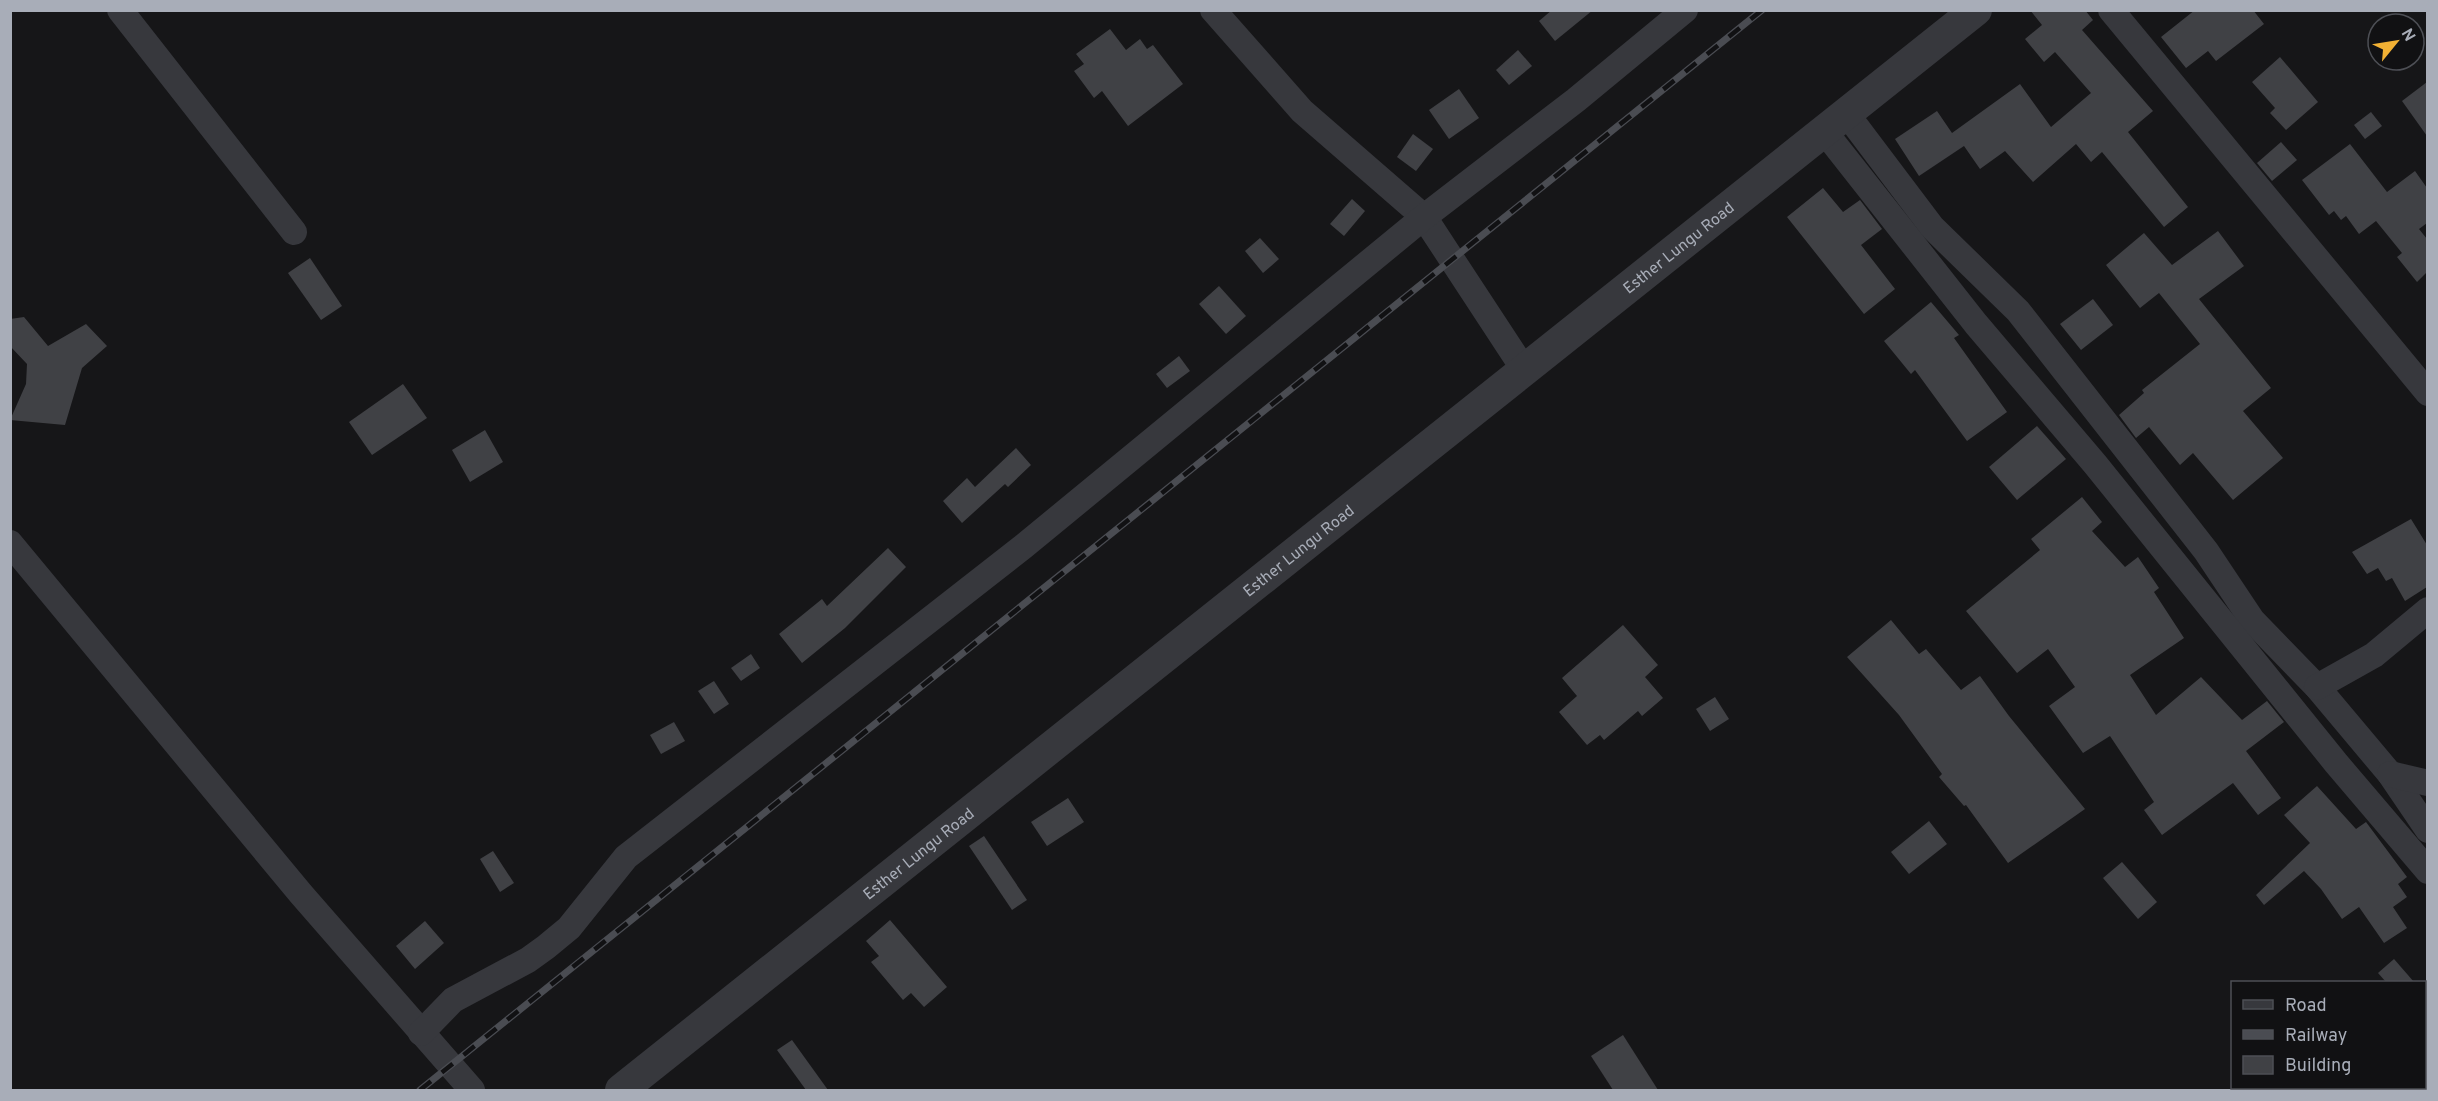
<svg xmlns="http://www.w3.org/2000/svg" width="2438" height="1101" font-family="Overpass,sans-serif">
	<rect width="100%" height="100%" fill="#161618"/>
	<g fill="#404145">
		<polygon points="1552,10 1593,10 1555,41 1539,21"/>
		<polygon points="2030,10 2085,10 2093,20 2082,30 2153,111 2128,132 2188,207 2164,227 2102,152 2091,162 2076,144 2033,182 2005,151 1980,169 1964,146 1919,176 1895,139 1937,111 1952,133 2020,84 2051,127 2091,93 2055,52 2044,62 2025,39 2042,25"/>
		<polygon points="2195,10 2253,10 2264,24 2216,61 2208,51 2186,68 2161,37"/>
		<polygon points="1110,29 1126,50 1140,39 1147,49 1153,45 1183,84 1128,126 1102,91 1094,98 1074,71 1084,64 1076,54"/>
		<polygon points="1518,50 1532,66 1509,85 1496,70"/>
		<polygon points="2280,57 2318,102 2286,130 2270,113 2275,108 2252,82"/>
		<polygon points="2427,82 2427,136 2402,101"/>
		<polygon points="1459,89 1479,118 1449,139 1429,110"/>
		<polygon points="2371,112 2382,126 2365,139 2354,125"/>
		<polygon points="1413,134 1433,149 1416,171 1397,157"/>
		<polygon points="2281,142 2297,160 2272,181 2257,163"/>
		<polygon points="2350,144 2387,192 2415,171 2427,188 2427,223 2419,229 2427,239 2427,272 2417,282 2397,257 2402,253 2376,221 2359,234 2346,216 2341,220 2334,211 2329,215 2302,180"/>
		<polygon points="1823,188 1843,212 1860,200 1882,229 1861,245 1895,289 1864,314 1787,217"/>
		<polygon points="1352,199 1365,211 1344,236 1330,224"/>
		<polygon points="2218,231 2244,266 2199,299 2271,388 2243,411 2283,458 2233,500 2193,453 2180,465 2149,427 2136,438 2119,415 2144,393 2142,390 2200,344 2159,293 2140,308 2106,265 2144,233 2172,265"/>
		<polygon points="1260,238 1279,259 1263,273 1245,251"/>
		<polygon points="310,258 342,306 321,320 288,273"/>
		<polygon points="1219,286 1246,316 1226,334 1199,304"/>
		<polygon points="2093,299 2113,325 2081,350 2060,324"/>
		<polygon points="1931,302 1959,335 1954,338 2007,412 1967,441 1915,370 1911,374 1884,341"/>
		<polygon points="24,317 48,346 86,324 107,346 82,368 65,425 10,420 26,384 27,364 10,346 10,319"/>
		<polygon points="1179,356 1190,371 1167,388 1156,374"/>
		<polygon points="403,384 427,418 372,455 349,422"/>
		<polygon points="2037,426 2066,459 2017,500 1989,467"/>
		<polygon points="485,430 503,462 470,482 452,450"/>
		<polygon points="1016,448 1031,465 1008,487 1005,484 962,523 943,501 967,478 975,487"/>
		<polygon points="2082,497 2102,522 2092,531 2125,567 2138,557 2159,588 2154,592 2184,638 2130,675 2156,715 2201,677 2242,720 2267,701 2284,722 2246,751 2281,798 2258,815 2233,783 2162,835 2144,810 2154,802 2110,736 2083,753 2049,706 2075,687 2048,649 2017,673 1966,611 2040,550 2031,539"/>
		<polygon points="2411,519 2427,545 2427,587 2405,601 2392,578 2386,581 2378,568 2367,574 2352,552"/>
		<polygon points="888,548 906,567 845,628 802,663 779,634 822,599 827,606"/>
		<polygon points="1891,620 1919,654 1926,649 1961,690 1980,676 2009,716 2085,809 2008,863 1966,805 1964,806 1939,777 1942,774 1899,715 1847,657"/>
		<polygon points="1623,625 1658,665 1645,677 1663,698 1642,716 1638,711 1604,740 1600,735 1587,745 1559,712 1577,696 1562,678"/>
		<polygon points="751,654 760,668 741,681 731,668"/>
		<polygon points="714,681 729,704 714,714 698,691"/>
		<polygon points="1715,697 1729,719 1710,731 1696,709"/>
		<polygon points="674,722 685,741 661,754 650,735"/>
		<polygon points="2317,786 2356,829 2366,822 2407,877 2398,884 2407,897 2393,907 2407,928 2384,943 2359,907 2342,919 2321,889 2304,871 2264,905 2256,895 2310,843 2284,815"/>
		<polygon points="1068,798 1084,822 1047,846 1031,822"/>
		<polygon points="1929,821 1947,844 1909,874 1891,852"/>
		<polygon points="984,836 1027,900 1012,910 969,846"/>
		<polygon points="493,851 514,883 500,892 480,859"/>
		<polygon points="2122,862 2157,902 2138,919 2103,878"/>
		<polygon points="890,920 947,987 924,1007 911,993 903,1000 871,962 879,956 866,941"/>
		<polygon points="425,921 444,943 415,969 396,946"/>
		<polygon points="2394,959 2414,982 2386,982 2378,973"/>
		<polygon points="1623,1035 1658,1090 1613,1090 1591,1056"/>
		<polygon points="792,1040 828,1090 806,1090 777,1050"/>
	</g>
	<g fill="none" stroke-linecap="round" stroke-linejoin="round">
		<g stroke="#37383d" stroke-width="26">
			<polyline points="120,10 294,232"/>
			<polyline points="1213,10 1302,111 1424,217 1525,371"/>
			<polyline points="2111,10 2428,393"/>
			<polyline points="1846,113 1932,227 2018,311 2206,551 2252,620 2317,687 2390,774 2428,830"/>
			<polyline points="1824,131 1976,324 2095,464 2336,763 2428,871"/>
			<polyline points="10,543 301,894 472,1090"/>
			<polyline points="2317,687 2374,655 2428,610"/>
			<polyline points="2390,774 2428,783"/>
			<polyline points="421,1033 453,1000 528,960 546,947 569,928 626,857 1024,546 1424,217 1576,100 1685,10"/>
		</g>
		<path stroke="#37383d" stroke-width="32" id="s1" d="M621,1090L1976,10"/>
		<g stroke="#4a4c52" stroke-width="7">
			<polyline id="rail" points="420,1090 1762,10"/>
		</g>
		<use href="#rail" stroke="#111113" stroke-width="4.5" stroke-dasharray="14" stroke-linecap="butt"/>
	</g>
	<g text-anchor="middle" stroke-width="4.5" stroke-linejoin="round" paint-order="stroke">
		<g font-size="16" fill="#a8adb8" stroke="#111113">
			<text dy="6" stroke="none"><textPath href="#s1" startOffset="1352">Esther Lungu Road</textPath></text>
			<text dy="6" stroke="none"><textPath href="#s1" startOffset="866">Esther Lungu Road</textPath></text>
			<text dy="6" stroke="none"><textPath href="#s1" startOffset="380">Esther Lungu Road</textPath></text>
		</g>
	</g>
	<rect width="2438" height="1101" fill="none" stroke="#a8adb8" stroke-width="24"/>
	<rect x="2231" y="981" width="195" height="108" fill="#111113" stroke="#4d4f55" stroke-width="1.5"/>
	<rect x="2243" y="1000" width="30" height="9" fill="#37383d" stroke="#4d4f55" stroke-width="1.5"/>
	<text x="2285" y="1011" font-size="18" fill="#a8adb8">Road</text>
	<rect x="2243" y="1030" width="30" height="9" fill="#4a4c52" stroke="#4d4f55" stroke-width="1.5"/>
	<text x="2285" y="1041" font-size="18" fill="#a8adb8">Railway</text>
	<rect x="2243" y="1056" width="30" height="18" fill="#404145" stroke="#4d4f55" stroke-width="1.5"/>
	<text x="2285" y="1071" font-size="18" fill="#a8adb8">Building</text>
	<g transform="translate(2396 42) rotate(60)"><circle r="28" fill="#111113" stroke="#4d4f55" stroke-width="1.5"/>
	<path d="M0-4.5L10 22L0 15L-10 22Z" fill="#f2b134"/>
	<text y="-9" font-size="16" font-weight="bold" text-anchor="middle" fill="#a8adb8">N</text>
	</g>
</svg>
